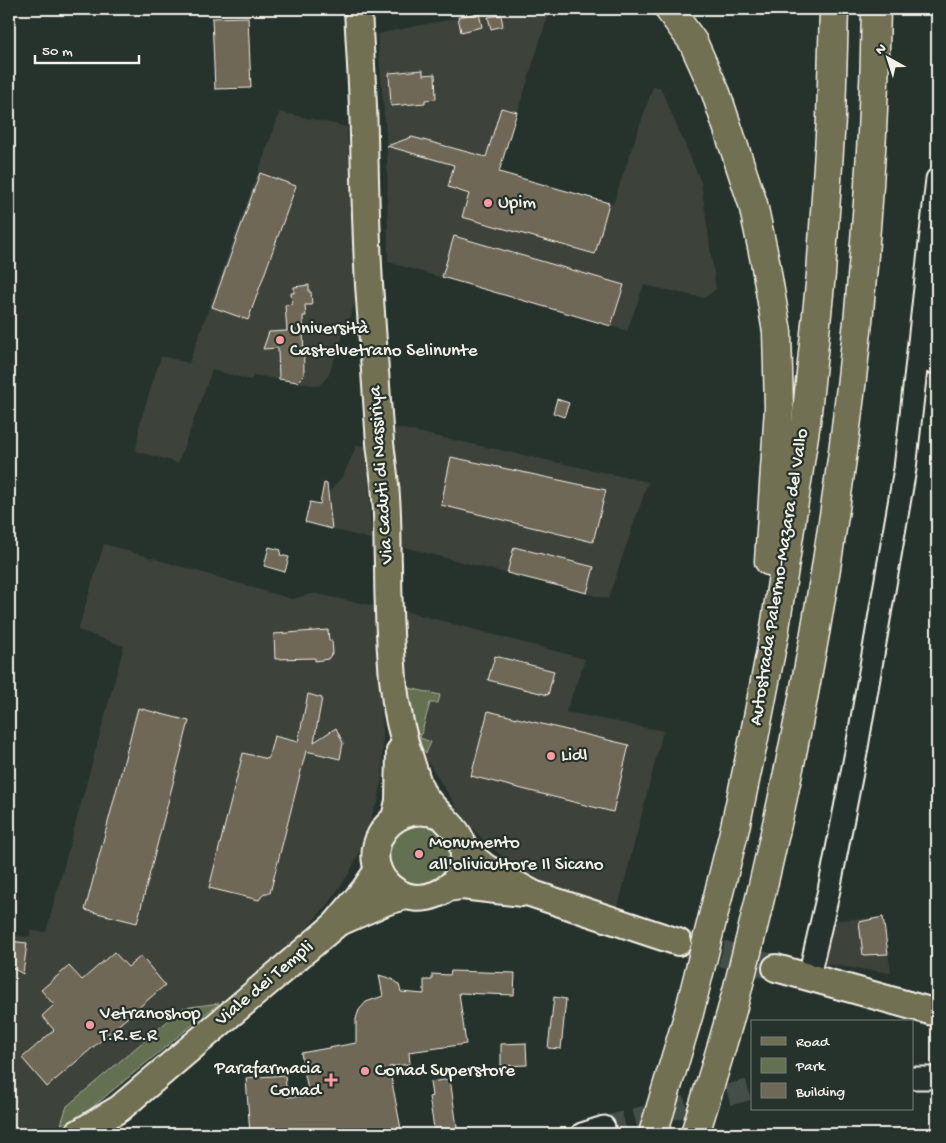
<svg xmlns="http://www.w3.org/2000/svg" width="946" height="1143" viewBox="0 0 946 1143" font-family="'Gochi Hand',sans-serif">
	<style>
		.built { fill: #3c433a }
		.green { fill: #637051; stroke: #acb09c }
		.building { fill: #6f6757; stroke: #f4f1e8 }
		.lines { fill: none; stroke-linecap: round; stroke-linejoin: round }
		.minor-tunnel { stroke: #455049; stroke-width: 21; stroke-dasharray: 21 11; stroke-linecap: butt }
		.major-tunnel { stroke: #455049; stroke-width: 26; stroke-dasharray: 26 13; stroke-linecap: butt }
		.minor-casing { stroke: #f4f1e8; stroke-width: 25 }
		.major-casing { stroke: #f4f1e8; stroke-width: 30 }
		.highway-casing { stroke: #f4f1e8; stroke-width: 31 }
		.minor { stroke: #26332d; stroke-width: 21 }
		.major { stroke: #716f52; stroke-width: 26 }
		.highway { stroke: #716f52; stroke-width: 28 }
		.poi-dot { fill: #ff9aa2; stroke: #26332d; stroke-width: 2 }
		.labels { text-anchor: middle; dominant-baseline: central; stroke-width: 4.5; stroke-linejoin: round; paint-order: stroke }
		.poi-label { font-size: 19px; fill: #f4f1e8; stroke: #26332d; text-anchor: start }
		.street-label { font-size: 19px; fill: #f4f1e8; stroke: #26332d }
	</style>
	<rect width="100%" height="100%" fill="#26332d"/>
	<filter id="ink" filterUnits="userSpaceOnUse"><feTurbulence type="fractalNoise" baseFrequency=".02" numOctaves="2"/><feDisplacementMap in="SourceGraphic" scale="10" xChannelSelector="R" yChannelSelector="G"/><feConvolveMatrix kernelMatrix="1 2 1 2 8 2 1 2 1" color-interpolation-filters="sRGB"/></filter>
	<g filter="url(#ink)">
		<g class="built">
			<path d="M503 9H550L499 171 613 204 653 87H660L701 182 716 289 704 298 644 285 627 331 388 262 387 146 377 34Z"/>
			<path d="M280 112 347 127 357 297 328 376 319 386 254 375 251 380 212 370 178 463 136 451 140 422 161 356 189 363Z"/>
			<path d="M389 426 648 482 608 599 395 545Z"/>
			<path d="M357 445 368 446 371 539 332 529 329 496 330 491 344 474Z"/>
			<path d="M104 544 292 599 310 594H316L375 606 383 728 382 777 378 803 374 808 363 843 350 872 328 904 299 937 219 1003 183 1008 67 1105 61 1124 39 1134H9V935L29 937 31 931 46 932 124 646 78 630Z"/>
			<path d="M401 610 585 659 566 712 663 731 617 911 539 883 513 865 486 843 463 817 426 759 418 740 406 694Z"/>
			<path d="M883 917 891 973 816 963 825 921Z"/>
		</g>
		<g class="green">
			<path d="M405 687 440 695 438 703H430L420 738 431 742 426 753C413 739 408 705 405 687Z"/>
			<path d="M427 822C431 825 436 827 440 830 443 832 445 836 446 840 462 867 429 895 403 882 396 879 390 868 386 862L395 830Z"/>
			<path d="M219 1003 78 1119 61 1124 67 1106 183 1008Z"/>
		</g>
		<g class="building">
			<path d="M479 13 482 27 461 32 458 17Z"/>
			<path d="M501 15 503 26 491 29 488 17Z"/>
			<path d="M248 17 251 88 215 89 212 18Z"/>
			<path d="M423 70V75L435 74 436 99 425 100V103L391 106 389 73Z"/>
			<path d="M501 108 517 112 499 172 609 203 595 254 462 217 469 194 448 187 454 165 387 146 412 137 486 157Z"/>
			<path d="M260 173 296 186 248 320 212 307Z"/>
			<path d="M454 236 624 285 611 326 442 277Z"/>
			<path d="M309 285V292H311L312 305H305L306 316H303L304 375 297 382 279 379 278 348 263 349 269 332 287 331 285 305 292 304 291 293H294V287Z"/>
			<path d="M557 399 569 403 564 417 553 413Z"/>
			<path d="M451 457 606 490 593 542 441 505Z"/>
			<path d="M324 483 327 484 332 529 305 522 310 502 320 504Z"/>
			<path d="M269 547 281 550 280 555 289 557 285 572 264 566Z"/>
			<path d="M514 547 594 567 587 593 507 573Z"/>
			<path d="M328 630 329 641H332L333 652 328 659 315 661V658L275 659 274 634Z"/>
			<path d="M495 656 554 671 548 695 488 680Z"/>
			<path d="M308 694 322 698 314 742 336 728 343 743 340 759 306 751 270 893H264L259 900 209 888 243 753 268 759 274 736 298 742Z"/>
			<path d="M138 708 189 721 137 923 85 910Z"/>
			<path d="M488 711 629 745 613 812 471 776Z"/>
			<path d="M883 917 888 954 863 955 859 922Z"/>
			<path d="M9 941 27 943 23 974 9 966Z"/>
			<path d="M114 952 128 967 141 956 165 985 47 1087 22 1058 54 1030 42 1016 54 1005 41 990 69 966 82 980Z"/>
			<path d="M451 971 515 973 514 995 459 993 466 1044 409 1052 410 1064 389 1067 402 1134H250L246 1078 285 1075 287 1097 309 1096 301 1053 356 1043V1019L359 1010 366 1002 383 996 379 975 392 979 399 985 401 992 424 994V980H432V974L450 975Z"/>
			<path d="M554 997 566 999 561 1049 548 1048Z"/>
			<path d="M526 1043 527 1065 501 1066V1044Z"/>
			<path d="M450 1079 458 1134H435L429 1097 432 1096 430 1082Z"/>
		</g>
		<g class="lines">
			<path class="minor-tunnel" d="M604 1127 752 1089"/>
			<path class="major-tunnel" d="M684 943 776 968"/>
			<defs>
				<g id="minor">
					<path d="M930 362 937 323"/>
					<path d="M809 976 829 890 857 747 905 469 937 179"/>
					<path d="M912 1078H937"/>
					<path d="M582 1134 604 1127"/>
				</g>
				<g id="major">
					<path d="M358 9C360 51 363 93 364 135 365 185 366 234 369 284 373 337 376 390 380 443 382 461 385 479 386 498 388 519 387 542 388 564 388 602 390 641 393 679 396 709 402 736 412 765 415 773 417 783 421 791 434 817 470 828 463 863 457 893 419 908 394 890 353 861 385 796 440 815"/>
					<path d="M395 818 399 801 400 751"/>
					<path d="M464 850 486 868 533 894 678 942"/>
					<path d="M447 888 462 886 522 893"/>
					<path d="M342 921 385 902 405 896"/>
					<path d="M776 968 937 1013"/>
					<path d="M77 1134 119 1109 335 925 365 889 378 870"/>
				</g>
				<g id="highway">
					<path d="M669 9 693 42 716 93 753 204 765 261 777 332 779 408 769 561"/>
					<path d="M653 1134 689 1013 734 832 754 738 774 635 806 422 821 274 831 119 834 9"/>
					<path d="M695 1134C709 1087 725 1039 737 991 820 670 871 341 876 9"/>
				</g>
			</defs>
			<use href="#minor" class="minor-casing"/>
			<use href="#major" class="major-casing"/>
			<use href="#highway" class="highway-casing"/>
			<use href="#minor" class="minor"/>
			<use href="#major" class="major"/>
			<use href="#highway" class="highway"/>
		</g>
	</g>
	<g class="poi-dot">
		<circle cx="488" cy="203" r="5"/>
		<circle cx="280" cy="340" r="5"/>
		<circle cx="551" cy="756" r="5"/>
		<circle cx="419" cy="854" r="5"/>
		<circle cx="90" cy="1025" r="5"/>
		<circle cx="365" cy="1071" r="5"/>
		<path d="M328.5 1072.5h5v5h5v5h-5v5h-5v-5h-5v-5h5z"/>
	</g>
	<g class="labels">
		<g class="poi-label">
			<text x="498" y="203">Upim</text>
			<text x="290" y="329">Università<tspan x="290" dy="22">Castelvetrano Selinunte</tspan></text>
			<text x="561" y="756">Lidl</text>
			<text x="429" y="843">Monumento<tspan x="429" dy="22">all'olivicultore Il Sicano</tspan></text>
			<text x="100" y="1014">Vetranoshop<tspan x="100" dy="22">T.R.E.R</tspan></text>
			<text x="321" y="1069" text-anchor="end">Parafarmacia<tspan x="321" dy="22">Conad</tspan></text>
			<text x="375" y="1071">Conad Superstore</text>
		</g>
		<g class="street-label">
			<text transform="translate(382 475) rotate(-94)">Via Caduti di Nassiriya</text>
			<text transform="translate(780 577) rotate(-81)">Autostrada Palermo-Mazara del Vallo</text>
			<text transform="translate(265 984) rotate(-40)">Viale dei Templi</text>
		</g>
	</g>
	<rect width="946" height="1143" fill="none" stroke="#26332d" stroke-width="30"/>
	<rect x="15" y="15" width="916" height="1113" fill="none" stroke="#f4f1e8" stroke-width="2" filter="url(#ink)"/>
	<rect x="751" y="1020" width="162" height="90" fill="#26332d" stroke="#787f78"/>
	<rect x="761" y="1037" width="25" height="8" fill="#716f52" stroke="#787f78"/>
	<text x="796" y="1046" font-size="15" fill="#f4f1e8">Road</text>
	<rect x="761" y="1058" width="25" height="15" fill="#637051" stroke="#787f78"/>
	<text x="796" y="1070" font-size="15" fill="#f4f1e8">Park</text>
	<rect x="761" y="1083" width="25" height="15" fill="#6f6757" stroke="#787f78"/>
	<text x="796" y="1096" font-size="15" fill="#f4f1e8">Building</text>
	<g transform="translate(888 58) rotate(321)" stroke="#26332d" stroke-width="4" paint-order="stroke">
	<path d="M0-4L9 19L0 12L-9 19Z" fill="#f4f1e8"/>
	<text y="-8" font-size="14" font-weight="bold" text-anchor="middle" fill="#f4f1e8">N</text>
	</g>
	<path d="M35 55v8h104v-8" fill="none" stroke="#f4f1e8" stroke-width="2.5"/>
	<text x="42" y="55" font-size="15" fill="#f4f1e8" stroke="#26332d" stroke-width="4" paint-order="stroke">50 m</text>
</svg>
